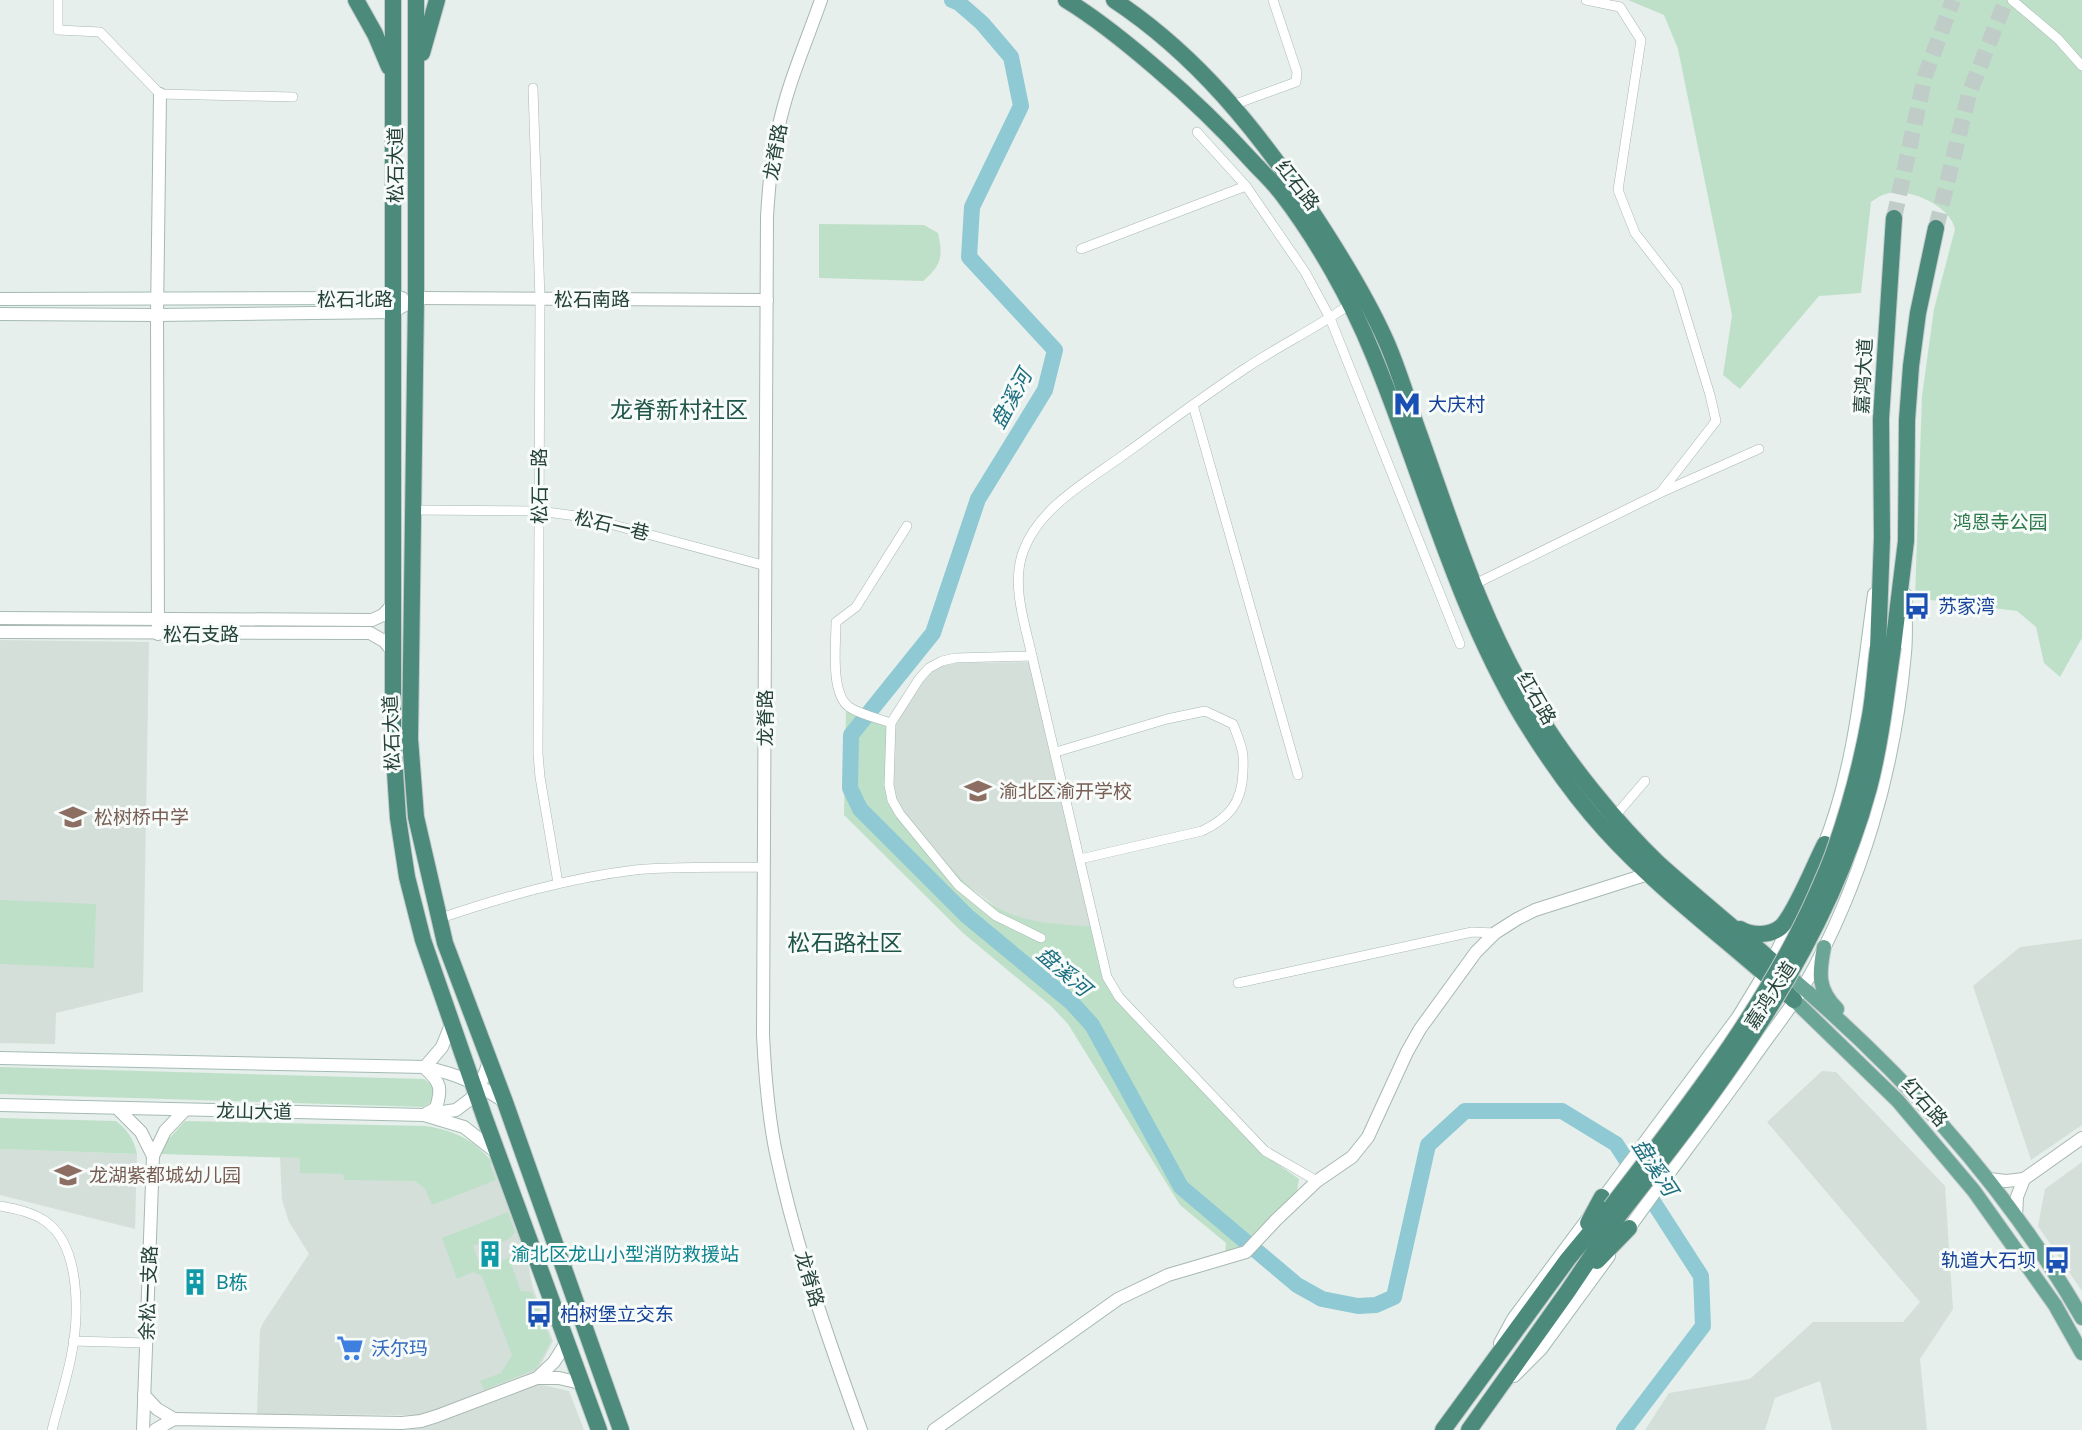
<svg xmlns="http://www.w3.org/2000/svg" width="2082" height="1430" viewBox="0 0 2082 1430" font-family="'Public Sans','Noto Sans SC',sans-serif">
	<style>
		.built { fill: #d4dfda }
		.green { fill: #bfe0c8 }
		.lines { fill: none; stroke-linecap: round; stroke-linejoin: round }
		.river { stroke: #8ec9d4; stroke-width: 16 }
		.trunk-tunnel { stroke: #bfccc8; stroke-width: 16; stroke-dasharray: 16 8; stroke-linecap: butt }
		.minor-casing { stroke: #a8b8b2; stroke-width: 10 }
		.tertiary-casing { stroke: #a8b8b2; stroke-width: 14 }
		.secondary-casing { stroke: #a4bbb3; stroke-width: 14 }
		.primary-casing { stroke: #c2cac8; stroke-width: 16 }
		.trunk-casing { stroke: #c2cac8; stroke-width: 18 }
		.minor { stroke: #fff; stroke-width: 9 }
		.tertiary { stroke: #fff; stroke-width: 12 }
		.secondary { stroke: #fff; stroke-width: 12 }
		.primary { stroke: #6aa596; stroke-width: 14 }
		.trunk { stroke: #4c8a7c; stroke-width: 16 }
		.trunk-bridge-casing { stroke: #c2cac8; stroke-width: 18; stroke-linecap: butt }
		.trunk-bridge { stroke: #4c8a7c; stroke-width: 16 }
		.labels { text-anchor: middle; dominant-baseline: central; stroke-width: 6; stroke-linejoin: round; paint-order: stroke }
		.street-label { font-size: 19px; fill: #24423a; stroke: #f7fbf9 }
		.transit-label { font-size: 19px; fill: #164399; stroke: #f7fbf9; text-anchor: start }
		.park-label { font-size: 19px; fill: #2d7a4b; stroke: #f7fbf9 }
		.education-label { font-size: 19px; fill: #785e54; stroke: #f7fbf9; text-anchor: start }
		.culture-label { font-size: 19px; fill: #0d838f; stroke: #f7fbf9; text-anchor: start }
		.shop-label { font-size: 19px; fill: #366cbe; stroke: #f7fbf9; text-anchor: start }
		.water-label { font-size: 21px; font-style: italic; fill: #1c6f80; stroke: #f7fbf9 }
		.quarter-label { font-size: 23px; fill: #1f5548; stroke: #f7fbf9 }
	</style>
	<rect width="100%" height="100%" fill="#e6efeb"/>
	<g class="built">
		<path d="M0 640 149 642 143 992 56 1013 55 1044 0 1043Z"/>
		<path d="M1030 662 1092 926 1052 925 1017 917 999 909 963 882 904 813 896 799 893 783 895 725 923 682 933 671 945 665 956 663Z"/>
		<path d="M2082 939V1125L2031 1160 1973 986 2020 947Z"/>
		<path d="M1822 1071 1836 1072 1945 1186 1953 1309 1920 1359 1927 1430H1832L1820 1381 1775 1398 1765 1430H1645L1669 1393 1750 1379 1813 1322H1903L1920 1302 1767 1122Z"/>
		<path d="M0 1149 137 1154 135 1229 0 1195Z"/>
		<path d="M280 1157 493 1163 525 1250 533 1288 553 1341 538 1370 438 1409 418 1415 257 1414 260 1330 263 1323 309 1254 289 1222 282 1200Z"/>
		<path d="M2082 1162V1291L2038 1226 2045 1189Z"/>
		<path d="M538 1384 569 1391 584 1430H404L422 1428 441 1422Z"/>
	</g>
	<g class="green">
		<path d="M1628 0H2082V638L2060 677 2044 663 2036 627 2017 611 1915 598 1922 396 1934 309 1955 229C1950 205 1908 187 1886 194 1880 195 1876 199 1871 202L1861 293 1819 296 1740 389 1723 375 1732 315 1678 49 1664 15Z"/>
		<path d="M819 224 924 225 938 233C943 256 942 265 923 281L819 278Z"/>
		<path d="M846 711 895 725C895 748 889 778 897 800 904 818 920 832 933 847 987 910 1007 924 1092 926L1104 977 1264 1155 1299 1179 1297 1191 1241 1247 1225 1254 1226 1243 1180 1205 1068 1024 1051 1006 963 933 844 815Z"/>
		<path d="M0 900 96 904 94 968 0 964Z"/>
		<path d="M0 1067 424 1079 433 1086V1101L423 1107 0 1094Z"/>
		<path d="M0 1118 116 1121C128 1130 134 1140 137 1154L0 1149Z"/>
		<path d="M185 1121 425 1126C454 1130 475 1140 493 1163L490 1164 496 1180 432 1205 425 1189 415 1181 344 1180 343 1174 300 1173V1158L160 1154 167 1141Z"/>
		<path d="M508 1212 515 1232 509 1239 499 1243 496 1237 473 1246 481 1268 509 1258 521 1291 532 1292 551 1341 536 1369 484 1390 480 1381 501 1373 512 1355 482 1276 473 1272 457 1279 442 1238Z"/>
	</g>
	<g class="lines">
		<path class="river" d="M952 0 959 3 982 23 1011 57 1021 106 972 207 969 257 1055 350 1045 390 978 499 933 633 851 735 850 788 860 809 967 916 1071 1002 1092 1025 1181 1187 1297 1285 1322 1299 1358 1306 1376 1305 1394 1297 1428 1145 1465 1111H1562L1616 1144 1701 1276 1703 1326 1624 1430"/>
		<g class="trunk-tunnel">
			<path d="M1894 218 1925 76 1953 0"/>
			<path d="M1936 228 1969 94 2006 0"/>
		</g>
		<defs>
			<g id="minor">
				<path d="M58 0V30L100 32 160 94 293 97"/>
				<path d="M1586 0 1620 7 1641 40 1618 190 1635 233 1677 287 1710 395 1716 421 1660 493"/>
				<path d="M2012 0 2058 39 2082 66"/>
				<path d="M533 88 540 299 538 754 540 777 558 883"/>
				<path d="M1233 105 1296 82 1297 72 1273 0"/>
				<path d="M1197 132 1246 186 1305 272 1330 318 1460 644"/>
				<path d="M1081 249 1246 186"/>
				<path d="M1193 405 1298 775"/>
				<path d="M412 510 539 511 584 517 766 566"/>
				<path d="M1473 585 1660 493 1759 449"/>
				<path d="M1032 656 955 658 942 661 929 668 919 679 891 723 889 785 892 800 900 814 958 885 996 916 1041 938"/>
				<path d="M891 723C878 718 861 715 849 707 830 693 836 644 836 622L856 607 907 526"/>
				<path d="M1056 752 1167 719 1205 711 1233 724C1236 732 1240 741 1242 750 1244 757 1243 765 1243 772 1242 803 1229 818 1202 831L1080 859"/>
				<path d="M1615 816 1645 781"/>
				<path d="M438 919C503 897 568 878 635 870 676 866 723 868 764 867"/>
				<path d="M1238 983 1472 932 1495 933"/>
				<path d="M1317 1181 1265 1151 1119 997 1107 977 1032 656C1025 624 1011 585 1023 552 1039 507 1088 481 1125 454 1165 425 1205 395 1246 368 1280 345 1317 328 1350 304"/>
				<path d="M0 1206C16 1209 32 1212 45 1221 82 1246 79 1319 71 1357 66 1382 58 1406 52 1430"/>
				<path d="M73 1341 146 1343"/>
			</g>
			<g id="tertiary">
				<path d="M821 0C806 43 787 85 778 130 771 158 769 187 767 216L763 1035C765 1076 768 1117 777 1158 797 1251 829 1341 861 1430"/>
				<path d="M416 298 767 300"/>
				<path d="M0 618 372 620 383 615 394 603"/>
				<path d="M0 632 370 633 384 641 394 653"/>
				<path d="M158 634 157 315 160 94"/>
				<path d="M117 1108 141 1132 153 1156"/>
				<path d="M1989 1179 2006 1181 2024 1179 2017 1197 2016 1217"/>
				<path d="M2024 1179 2082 1138"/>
				<path d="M537 1378 554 1362 566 1343"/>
				<path d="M144 1395 157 1409 174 1419"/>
				<path d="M143 1430 153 1156 165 1131 185 1110"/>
				<path d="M155 1430 174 1419 402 1423 421 1421 437 1416 537 1378H559L580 1383"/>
				<path d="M934 1430 1118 1299 1168 1275 1246 1252 1276 1220 1317 1181 1352 1157 1368 1137 1407 1052 1420 1029 1476 952 1495 933 1517 919 1535 910 1648 874"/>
			</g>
			<g id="secondary">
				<path d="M0 299 402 298"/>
				<path d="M0 314 157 315 393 312 416 298"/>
				<path d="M1822 850C1855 770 1862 680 1874 594"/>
				<path d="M0 1058 425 1067 442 1047 452 1022"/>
				<path d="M425 1067C459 1075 475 1082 505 1102"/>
				<path d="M426 1069C441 1083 442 1089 436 1108L427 1113"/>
				<path d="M0 1105 424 1115 464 1127 497 1153"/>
				<path d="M428 1114 456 1110 477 1094 489 1062"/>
				<path d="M1624 1235C1666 1176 1710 1119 1752 1060 1769 1035 1789 1011 1804 986 1862 884 1895 769 1905 653 1907 634 1905 614 1906 595"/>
				<path d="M1500 1343 1513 1319 1738 1017 1772 961 1793 919"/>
				<path d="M1514 1376 1541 1349 1609 1256"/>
			</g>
			<g id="primary">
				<path d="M1824 947C1819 973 1817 989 1837 1009"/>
				<path d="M1781 969C1899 1068 2005 1184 2082 1318"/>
				<path d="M1794 1000 1898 1101 1974 1191 2055 1305 2082 1353"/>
			</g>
			<g id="trunk">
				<path d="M356 0 375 34 389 67"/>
				<path d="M393 0V741L398 818 407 877 423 940 484 1116 599 1430"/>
				<path d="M416 0V298L410 739 416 817 445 943 505 1102 621 1430"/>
				<path d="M1066 0C1099 20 1128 44 1157 69 1191 98 1222 128 1252 161 1262 172 1274 183 1282 194 1318 241 1351 300 1373 354 1423 475 1455 604 1523 718 1547 757 1574 796 1605 830 1662 893 1732 943 1794 1000"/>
				<path d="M1114 0C1197 55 1257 130 1312 212 1339 253 1366 296 1386 341 1398 368 1407 398 1416 425 1451 522 1481 623 1536 711 1567 762 1616 823 1659 864 1696 897 1735 929 1772 961"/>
				<path d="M422 53 437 0"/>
				<path d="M1893 647 1906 541 1907 420 1911 366 1918 313 1936 228"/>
				<path d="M1878 648 1882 538 1881 419 1894 218"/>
				<path d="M1740 929C1752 936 1770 936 1781 927 1795 914 1815 863 1825 844"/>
				<path d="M1588 1223 1602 1197"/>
				<path d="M1597 1261 1629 1228"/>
				<path d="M1443 1430 1568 1259 1611 1207"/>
				<path d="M1469 1430 1568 1291 1619 1215"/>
			</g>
		</defs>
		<use href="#minor" class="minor-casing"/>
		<use href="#tertiary" class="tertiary-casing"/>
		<use href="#secondary" class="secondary-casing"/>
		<use href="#primary" class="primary-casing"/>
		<use href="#trunk" class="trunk-casing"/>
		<use href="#minor" class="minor"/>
		<use href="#tertiary" class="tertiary"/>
		<use href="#secondary" class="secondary"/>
		<use href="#primary" class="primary"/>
		<use href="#trunk" class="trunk"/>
		<defs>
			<g id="trunk-bridge">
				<path d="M1611 1207C1686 1109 1767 1007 1817 893 1823 879 1830 864 1835 849 1850 806 1862 761 1870 716 1874 694 1875 670 1878 648"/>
				<path d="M1619 1215C1721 1085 1825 951 1869 788 1881 742 1886 694 1893 647"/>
			</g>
		</defs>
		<use href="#trunk-bridge" class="trunk-bridge-casing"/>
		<use href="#trunk-bridge" class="trunk-bridge"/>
	</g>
	<defs>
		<symbol id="metro-bare" viewBox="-9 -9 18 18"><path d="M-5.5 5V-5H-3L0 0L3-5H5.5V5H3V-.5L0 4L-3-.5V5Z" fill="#1a4fb4" stroke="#f7fbf9" stroke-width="2.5" paint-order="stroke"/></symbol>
		<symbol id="bus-bare" viewBox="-9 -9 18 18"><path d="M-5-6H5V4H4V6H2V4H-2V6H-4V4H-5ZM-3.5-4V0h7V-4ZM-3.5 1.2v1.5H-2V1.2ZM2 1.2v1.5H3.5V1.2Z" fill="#1a4fb4" stroke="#f7fbf9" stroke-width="2.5" paint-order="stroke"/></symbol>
		<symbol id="school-bare" viewBox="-9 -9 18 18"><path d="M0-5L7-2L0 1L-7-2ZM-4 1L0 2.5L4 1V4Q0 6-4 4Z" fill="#8d6e63" stroke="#f7fbf9" stroke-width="2.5" paint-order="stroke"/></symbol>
		<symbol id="building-bare" viewBox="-9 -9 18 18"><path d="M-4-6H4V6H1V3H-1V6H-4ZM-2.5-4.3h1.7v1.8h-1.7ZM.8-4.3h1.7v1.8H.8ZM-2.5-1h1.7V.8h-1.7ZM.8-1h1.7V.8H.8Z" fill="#0f9aa8" stroke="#f7fbf9" stroke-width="2.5" paint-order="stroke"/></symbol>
		<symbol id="supermarket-bare" viewBox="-9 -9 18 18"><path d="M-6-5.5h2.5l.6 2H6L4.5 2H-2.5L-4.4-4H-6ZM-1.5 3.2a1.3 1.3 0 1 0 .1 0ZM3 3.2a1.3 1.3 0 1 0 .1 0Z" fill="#3f7fe0" stroke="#f7fbf9" stroke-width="2.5" paint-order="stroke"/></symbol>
	</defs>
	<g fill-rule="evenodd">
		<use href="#metro-bare" x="1388" y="385" width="38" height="38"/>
		<use href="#bus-bare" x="1898" y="587" width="38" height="38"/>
		<use href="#school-bare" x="959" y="772" width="38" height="38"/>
		<use href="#school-bare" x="54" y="798" width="38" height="38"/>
		<use href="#school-bare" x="49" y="1156" width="38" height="38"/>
		<use href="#building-bare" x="471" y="1235" width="38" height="38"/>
		<use href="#bus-bare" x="2038" y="1241" width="38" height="38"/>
		<use href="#building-bare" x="176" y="1263" width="38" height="38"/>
		<use href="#bus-bare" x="520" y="1295" width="38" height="38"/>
		<use href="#supermarket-bare" x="331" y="1329" width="38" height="38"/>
	</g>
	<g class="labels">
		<g class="street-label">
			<text transform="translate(775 152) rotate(-80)">龙脊路</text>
			<text transform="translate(395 165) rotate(-90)">松石大道</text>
			<text transform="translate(1298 185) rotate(52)">红石路</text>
			<text x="355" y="299">松石北路</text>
			<text x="592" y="299">松石南路</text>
			<text transform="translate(1863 376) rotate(-87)">嘉鸿大道</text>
			<text transform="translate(539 486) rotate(-90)">松石一路</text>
			<text transform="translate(612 525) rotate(13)">松石一巷</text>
			<text x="201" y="634">松石支路</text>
			<text transform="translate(1537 698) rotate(60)">红石路</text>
			<text transform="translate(765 718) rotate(-90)">龙脊路</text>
			<text transform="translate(391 733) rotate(-92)">松石大道</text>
			<text transform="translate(1770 995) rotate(-57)">嘉鸿大道</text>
			<text transform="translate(1925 1102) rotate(48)">红石路</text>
			<text transform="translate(254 1111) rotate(1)">龙山大道</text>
			<text transform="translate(810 1279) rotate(73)">龙脊路</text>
			<text transform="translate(148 1293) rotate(-88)">余松一支路</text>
		</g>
		<g class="transit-label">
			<text x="1428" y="404">大庆村</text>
			<text x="1938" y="606">苏家湾</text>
			<text x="2036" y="1260" text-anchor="end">轨道大石坝</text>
			<text x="560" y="1314">柏树堡立交东</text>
		</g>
		<g class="park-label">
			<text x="2000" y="522">鸿恩寺公园</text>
		</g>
		<g class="education-label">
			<text x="999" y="791">渝北区渝开学校</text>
			<text x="94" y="817">松树桥中学</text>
			<text x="89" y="1175">龙湖紫都城幼儿园</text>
		</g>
		<g class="culture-label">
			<text x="511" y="1254">渝北区龙山小型消防救援站</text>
			<text x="216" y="1282">B栋</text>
		</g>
		<g class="shop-label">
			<text x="371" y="1348">沃尔玛</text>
		</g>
		<g class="water-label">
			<text transform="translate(1011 399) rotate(-62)">盘溪河</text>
			<text transform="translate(1064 971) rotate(41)">盘溪河</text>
			<text transform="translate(1655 1167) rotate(57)">盘溪河</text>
		</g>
		<g class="quarter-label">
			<text x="679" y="409">龙脊新村社区</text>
			<text x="845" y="942">松石路社区</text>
		</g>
	</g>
</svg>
